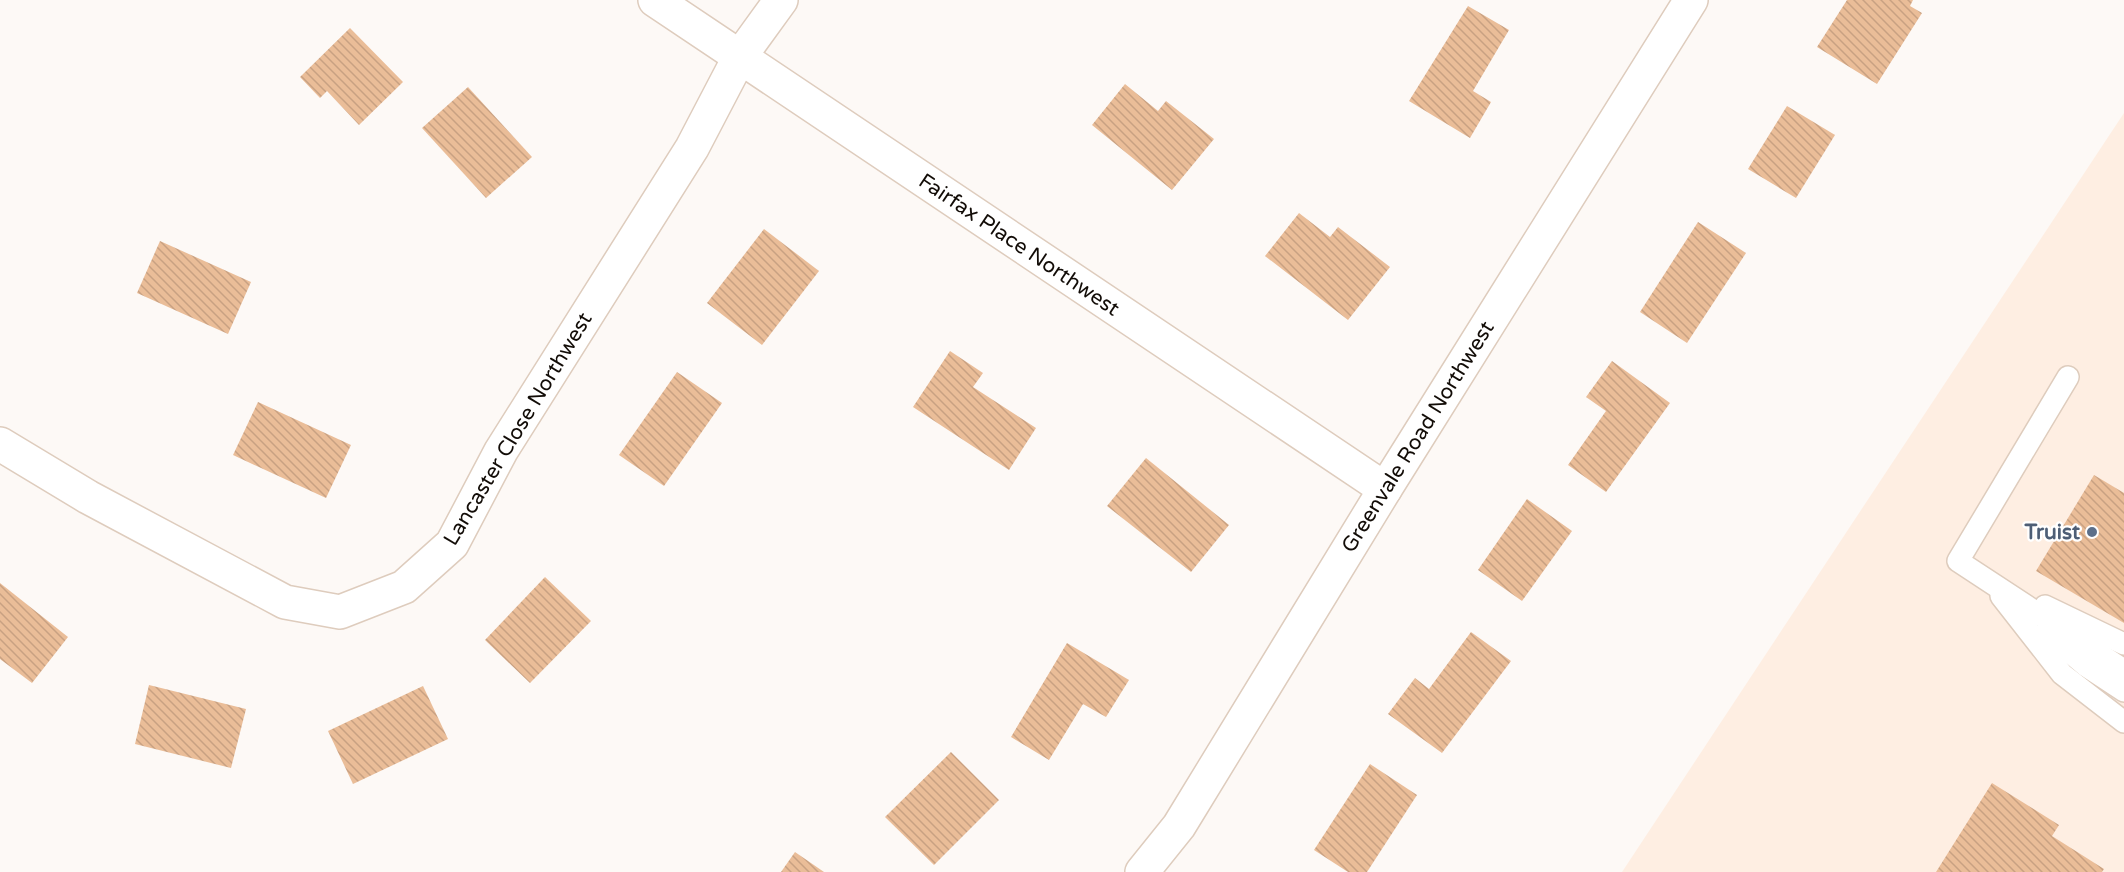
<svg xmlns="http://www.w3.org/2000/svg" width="2124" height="872" viewBox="0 0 2124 872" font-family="'Varela Round',sans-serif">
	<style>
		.built { fill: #feeee2 }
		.building { fill: url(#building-back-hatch) }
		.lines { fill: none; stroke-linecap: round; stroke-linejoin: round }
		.service-casing { stroke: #deccbd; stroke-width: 24 }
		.minor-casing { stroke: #deccbd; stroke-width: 36 }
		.service { stroke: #fff; stroke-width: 21 }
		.minor { stroke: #fff; stroke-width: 33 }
		.service-dot { fill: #5c6f8a; stroke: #fff; stroke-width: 2 }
		.labels { text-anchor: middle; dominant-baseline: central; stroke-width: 4.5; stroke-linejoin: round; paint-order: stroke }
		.street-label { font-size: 21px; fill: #120c07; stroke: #fff }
		.service-label { font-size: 21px; font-weight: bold; fill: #4e5e75; stroke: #fff; text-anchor: end }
	</style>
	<defs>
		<pattern id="building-back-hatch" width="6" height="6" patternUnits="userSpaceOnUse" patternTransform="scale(1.5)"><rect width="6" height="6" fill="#eabd98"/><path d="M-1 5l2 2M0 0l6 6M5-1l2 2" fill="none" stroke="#c8a182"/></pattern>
	</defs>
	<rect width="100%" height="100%" fill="#fdf9f6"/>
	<path class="built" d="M2124 113V872H1622L1867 501Z"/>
	<g class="building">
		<path d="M1847 0H1913L1910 6 1922 13 1877 84 1817 47Z"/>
		<path d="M1468 6 1509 30 1473 91 1491 102 1470 138 1409 101Z"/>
		<path d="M350 28 403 82 359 125 327 91 320 98 300 77Z"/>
		<path d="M1125 84 1158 111 1166 101 1214 139 1172 190 1092 125Z"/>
		<path d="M468 87 532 157 486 198 422 128Z"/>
		<path d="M1787 106 1835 135 1796 198 1748 169Z"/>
		<path d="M1299 213 1330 237 1338 227 1390 267 1348 320 1265 256Z"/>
		<path d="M1698 222 1746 253 1687 343 1640 312Z"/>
		<path d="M764 229 819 271 762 345 707 303Z"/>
		<path d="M160 241 251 282 228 334 137 293Z"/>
		<path d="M950 351 983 373 973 387 1036 428 1009 470 913 407Z"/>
		<path d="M1612 361 1670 403 1606 492 1568 465 1606 411 1586 397Z"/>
		<path d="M677 372 722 403 664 486 619 455Z"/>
		<path d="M258 402 351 445 326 498 233 455Z"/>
		<path d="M1146 458 1229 525 1191 572 1107 506Z"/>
		<path d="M2094 475 2124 493V623L2036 571Z"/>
		<path d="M1527 499 1572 531 1522 601 1478 570Z"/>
		<path d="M545 577 591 621 530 683 485 640Z"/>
		<path d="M0 583 68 637 32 683 0 659Z"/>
		<path d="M1471 632 1511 661 1442 753 1388 714 1415 678 1429 689Z"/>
		<path d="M1067 643 1129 680 1106 717 1083 704 1049 760 1011 737Z"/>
		<path d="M149 685 246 709 231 768 135 744Z"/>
		<path d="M423 686 448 739 353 784 328 731Z"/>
		<path d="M951 752 999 800 934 865 885 817Z"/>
		<path d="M1370 764 1417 795 1367 872H1348L1314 850Z"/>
		<path d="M1992 783 2059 825 2052 836 2104 869 2102 872H1936Z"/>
		<path d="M795 852 824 872H781Z"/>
	</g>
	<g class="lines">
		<defs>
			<g id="service">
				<path d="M2068 377 1958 561 2124 670"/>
				<path d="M2001 596 2062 674 2124 722"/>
				<path d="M2045 606 2124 644"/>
				<path d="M2046 632 2086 666 2124 691"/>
			</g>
			<g id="minor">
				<path d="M655 0 1385 489"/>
				<path d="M0 444 88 497 285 602 340 612 404 587 452 544 501 451 692 148 739 58 781 0"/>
				<path d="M1142 872 1179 826 1385 489 1691 0"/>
			</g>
		</defs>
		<use href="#service" class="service-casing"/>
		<use href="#minor" class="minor-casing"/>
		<use href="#service" class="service"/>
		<use href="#minor" class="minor"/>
	</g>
	<circle class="service-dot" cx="2092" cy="532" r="6"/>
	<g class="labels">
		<g class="street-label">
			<text transform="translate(1019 245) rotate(34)">Fairfax Place Northwest</text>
			<text transform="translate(518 429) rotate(-59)">Lancaster Close Northwest</text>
			<text transform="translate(1418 437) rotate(-58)">Greenvale Road Northwest</text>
		</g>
		<g class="service-label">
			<text x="2080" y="532">Truist</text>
		</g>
	</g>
</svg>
